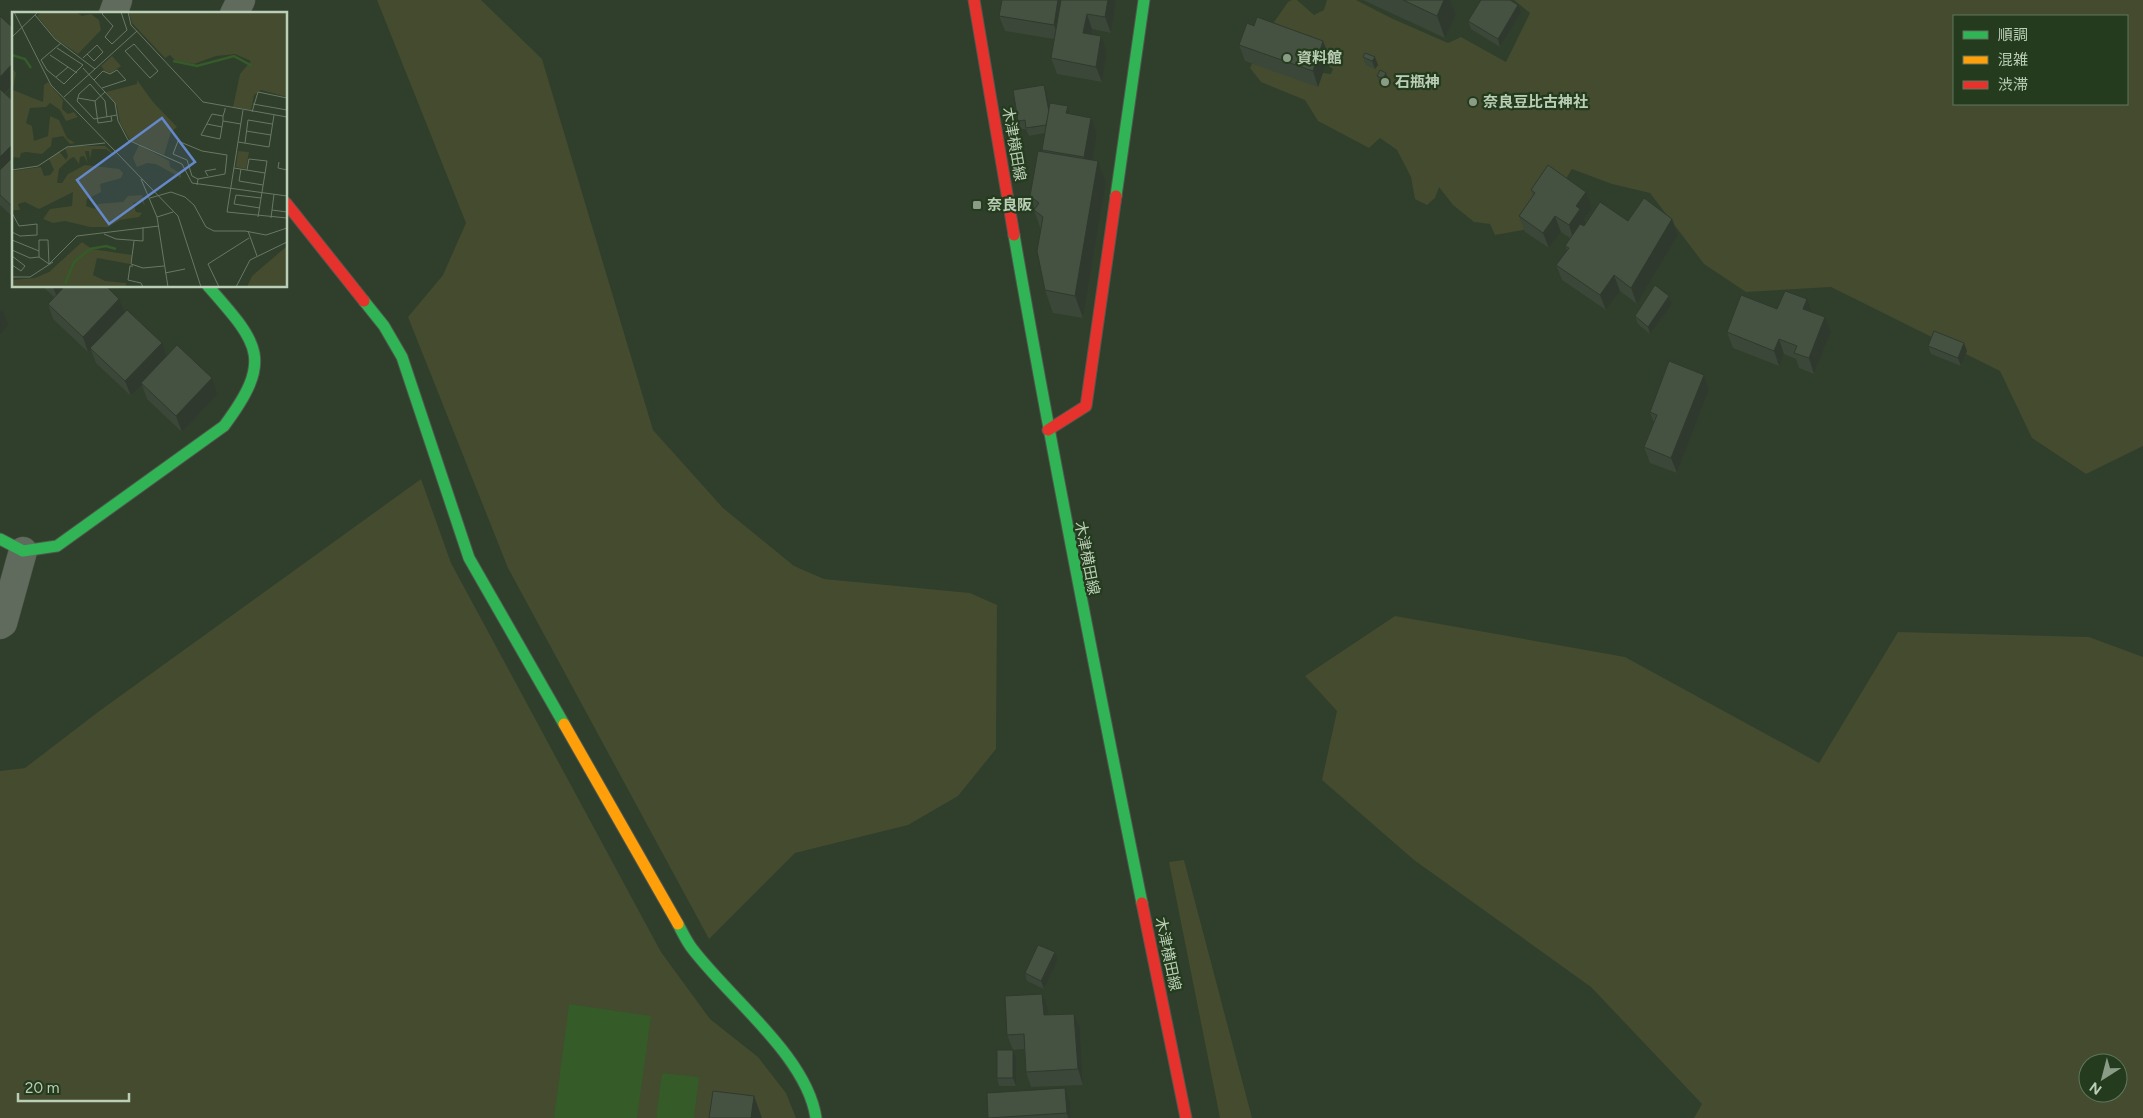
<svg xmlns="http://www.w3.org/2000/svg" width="2143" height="1118" viewBox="0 0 2143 1118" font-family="Figtree,'Noto Sans JP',sans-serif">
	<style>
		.green { fill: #444b2e; fill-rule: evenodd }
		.water { fill: #345b28 }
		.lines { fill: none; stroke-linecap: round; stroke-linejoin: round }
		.street-casing { stroke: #4e584b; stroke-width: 29 }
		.fast-casing { stroke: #4e584b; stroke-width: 13 }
		.slow-casing { stroke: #4e584b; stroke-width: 13 }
		.jam-casing { stroke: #4e584b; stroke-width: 13 }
		.street { stroke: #606b5d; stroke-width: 28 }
		.fast { stroke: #30b455; stroke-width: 11 }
		.slow { stroke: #ff9f0a; stroke-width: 11 }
		.jam { stroke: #e5322d; stroke-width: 11 }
		.wall { fill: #3b4738 }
		.shaded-wall { fill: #30392e }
		.building { fill: #455241; stroke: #30392e }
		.poi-dot { fill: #8a9c86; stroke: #243b1e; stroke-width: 2 }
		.labels { text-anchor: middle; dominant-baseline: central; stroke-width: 4.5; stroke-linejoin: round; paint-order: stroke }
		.poi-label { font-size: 15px; font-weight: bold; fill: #bbcfb7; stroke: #243b1e; text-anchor: start }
		.street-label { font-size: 15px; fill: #bbcfb7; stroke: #243b1e }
		.inset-river { fill: none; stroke: #345b28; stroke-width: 2.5 }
		.inset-road { fill: none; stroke: #687864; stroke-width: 1 }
		.view { fill: #6488c9; fill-opacity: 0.15; stroke: #6488c9; stroke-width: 2.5 }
		.inset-edge { fill: none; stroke: #bbcfb7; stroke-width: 2.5 }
	</style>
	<rect width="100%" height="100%" fill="#303e2c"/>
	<g class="green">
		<path d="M377 0H481L542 59 653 430 723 508 794 566 824 579 970 593 997 605 996 749 958 796 908 825 795 853 709 939 508 568 408 317 443 275 466 223Z"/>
		<path d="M1292 0H1297L1314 15 1324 10 1327 0H1356L1391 18 1448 43 1461 37 1506 62 1530 13 1514 0H2143V446L2086 474 2032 438 2000 371 1831 287 1746 292 1704 264 1650 193 1612 184 1572 169 1535 228 1495 235 1490 224 1474 222 1453 205 1439 187 1435 198 1427 205 1415 199 1411 177 1397 150 1380 138 1369 148 1318 121 1305 100 1261 82 1250 68 1257 52 1315 72 1331 74 1333 69 1282 34 1274 22 1288 2ZM1954 16H2127V104H1954Z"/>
		<path d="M421 479 451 563 661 952 710 1019 758 1057 786 1093 796 1118H0V771L25 768 98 712Z"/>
		<path d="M1395 616 1625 657 1819 763 1898 632 2089 637 2143 657V1118H1694L1702 1104 1591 987 1414 860 1322 780 1337 711 1305 676ZM2088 1063H2118V1093H2088Z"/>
		<path d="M1184 860 1252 1118H1220L1169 862Z"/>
	</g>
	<g class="water">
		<path d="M569 1004 651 1016 637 1118H554Z"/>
		<path d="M662 1073 699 1077 694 1118H656Z"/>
	</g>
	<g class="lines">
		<defs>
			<g id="street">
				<path d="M113 14 118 0"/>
				<path d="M234 14 241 0"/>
				<path d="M0 625 3 623 23 551"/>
			</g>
			<g id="fast">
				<path d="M1116 196 1144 0"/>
				<path d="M1014 235C1053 459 1097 681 1142 903"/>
				<path d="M364 301 384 326 402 357 469 558 564 724"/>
				<path d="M0 539 23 551 57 546 224 426C274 359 259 344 208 286"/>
				<path d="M678 924C682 932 686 940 691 947 728 997 807 1056 816 1118"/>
			</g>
			<path id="slow" d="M564 724 678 924"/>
			<g id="jam">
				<path d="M974 0 1014 235"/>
				<path d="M286 203 364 301"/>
				<path d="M1048 430 1086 406 1116 196"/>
				<path d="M1142 903 1186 1118"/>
			</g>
		</defs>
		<use href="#street" class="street-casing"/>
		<use href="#fast" class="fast-casing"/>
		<use href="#slow" class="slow-casing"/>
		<use href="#jam" class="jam-casing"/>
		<use href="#street" class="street"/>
		<use href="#fast" class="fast"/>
		<use href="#slow" class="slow"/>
		<use href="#jam" class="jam"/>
	</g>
	<g class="wall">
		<path d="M1116 0 1111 33 1092 29 1091 34 1107 52 1102 82 1057 74 1051 58 1054 39 1005 31 999 16Z"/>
		<path d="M1363 0H1450L1456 15 1445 38Z"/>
		<path d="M1521 13 1500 47 1471 29 1468 21Z"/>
		<path d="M0 16 14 84 5 94 14 102V218L0 205Z"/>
		<path d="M1254 26 1323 41 1329 56 1318 87 1245 61 1239 45Z"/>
		<path d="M1365 53 1378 65 1375 69 1366 65 1363 57Z"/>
		<path d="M1377 76 1389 81 1386 87 1380 84Z"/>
		<path d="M1044 85 1047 93 1049 107 1068 106 1071 114 1091 118 1097 133 1092 160 1106 183 1083 318 1053 313 1045 290 1041 230 1034 210 1035 209 1030 196 1042 151 1045 133 1029 136 1026 129H1021L1018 121Z"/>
		<path d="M1531 190 1586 192 1592 208 1584 219 1585 224 1672 219 1678 235 1637 304 1620 291 1606 310 1562 280 1556 265 1567 250 1565 246 1570 238 1561 232 1549 248 1525 232 1519 216 1533 196Z"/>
		<path d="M42 286H106L124 313 167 357 212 378 218 394 182 432 147 399 142 385 131 396 96 363 91 350 88 352 53 319 48 304 54 297Z"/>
		<path d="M1669 296 1672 304 1650 334 1638 324 1635 316Z"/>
		<path d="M1777 309 1812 312 1825 317 1831 332 1814 374 1799 368 1796 359 1784 354 1779 366 1733 348 1727 332Z"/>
		<path d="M1928 346 1967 351 1961 366 1931 354Z"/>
		<path d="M1709 390 1677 473 1650 463 1644 447 1654 423 1650 412Z"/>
		<path d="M1055 952 1058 960 1044 989 1027 981 1025 973Z"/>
		<path d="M1048 1010V1015L1080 1029 1083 1085 1031 1087 1026 1072 1024 1049 1013 1050 1016 1058V1086H999L997 1078 1013 1050 1007 1035Z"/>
		<path d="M1070 1103 1071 1118H988Z"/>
	</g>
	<g class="shaded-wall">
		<path d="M1058 0H1067L1060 40 1054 25Z"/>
		<path d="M1108 0H1116L1111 33 1105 17Z"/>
		<path d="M1444 0H1450L1456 15 1445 38 1437 16Z"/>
		<path d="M1518 5 1521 13 1500 47 1498 39Z"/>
		<path d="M1087 14 1092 29 1089 48 1083 33Z"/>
		<path d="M1101 36 1107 52 1102 82 1096 67Z"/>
		<path d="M1323 41 1329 56 1318 87 1313 71Z"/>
		<path d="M1375 57 1378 65 1375 69 1372 61Z"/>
		<path d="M14 62V84L0 98V77Z"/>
		<path d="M1386 73 1389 81 1386 87 1383 79Z"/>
		<path d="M1044 85 1047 93 1053 132 1051 124Z"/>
		<path d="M1068 106 1073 121 1066 113Z"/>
		<path d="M1091 118 1097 133 1090 173 1084 157Z"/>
		<path d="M14 143V164L3 175 0 168V157Z"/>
		<path d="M1098 161 1106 183 1083 318 1075 296Z"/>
		<path d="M1586 192 1592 208 1584 219 1586 225 1574 241 1569 225 1576 206Z"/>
		<path d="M1555 216 1561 232 1549 248 1543 233Z"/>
		<path d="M1672 219 1678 235 1637 304 1631 288Z"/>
		<path d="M1614 275 1620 291 1606 310 1600 295Z"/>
		<path d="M74 286 59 302 53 287Z"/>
		<path d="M1669 296 1672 304 1650 334 1648 327Z"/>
		<path d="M119 299 125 314 90 348 91 350 88 352 83 337Z"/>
		<path d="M1807 299 1813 315 1803 309Z"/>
		<path d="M2 310 8 325 0 334V312Z"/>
		<path d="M1825 317 1831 332 1814 374 1809 358Z"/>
		<path d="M1779 339 1784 354 1779 366 1774 351Z"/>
		<path d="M162 343 167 359 141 383 142 385 131 396 125 381Z"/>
		<path d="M1964 343 1967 351 1961 366 1958 358Z"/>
		<path d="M1704 375 1709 390 1677 473 1671 458Z"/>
		<path d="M212 378 218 394 182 432 176 416Z"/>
		<path d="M1055 952 1058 960 1044 989 1041 981Z"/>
		<path d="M1042 994 1048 1010 1049 1031 1044 1015Z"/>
		<path d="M1074 1014 1080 1029 1083 1085 1078 1069Z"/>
		<path d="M1013 1050 1016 1058V1086L1013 1078Z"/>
		<path d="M1065 1088 1070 1103 1071 1118H1068L1067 1113Z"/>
		<path d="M754 1096 762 1118H751Z"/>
	</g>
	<g class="building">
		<path d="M1002 0H1058L1054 25 999 16Z"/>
		<path d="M1061 0H1108L1105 17 1087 14 1083 33 1101 36 1096 67 1051 58Z"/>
		<path d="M1403 0H1444L1437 16Z"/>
		<path d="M1481 0H1510L1518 5 1498 39 1468 21Z"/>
		<path d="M0 16 14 29V62L0 77Z"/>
		<path d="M1257 17 1323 41 1313 71 1239 45 1247 23 1254 26Z"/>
		<path d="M1365 53 1375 57 1372 61 1363 57Z"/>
		<path d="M1380 70 1386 73 1383 79 1377 76Z"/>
		<path d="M1044 85 1049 112 1046 125 1026 128 1025 120 1018 121 1013 90Z"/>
		<path d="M0 89 14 102V143L0 157Z"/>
		<path d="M1050 103 1068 106 1066 113 1091 118 1084 157 1042 150Z"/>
		<path d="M1038 151 1098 161 1075 296 1045 290 1037 251 1043 217 1034 210 1039 203 1030 196Z"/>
		<path d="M14 156V208L0 195V170Z"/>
		<path d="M1548 165 1586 192 1576 206 1580 209 1569 225 1555 216 1543 233 1519 216 1535 193 1531 190Z"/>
		<path d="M1644 198 1672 219 1631 288 1614 275 1600 295 1556 265 1569 248 1565 246 1580 224 1584 226 1600 202 1628 221Z"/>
		<path d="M1655 285 1669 296 1648 327 1635 316Z"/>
		<path d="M65 286H106L119 299 83 337 48 304Z"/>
		<path d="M1785 291 1807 299 1803 309 1825 317 1809 358 1794 353 1797 346 1779 339 1774 351 1727 332 1741 295 1777 309Z"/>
		<path d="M127 310 162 343 125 381 90 348Z"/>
		<path d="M1934 331 1964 343 1958 358 1928 346Z"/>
		<path d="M177 345 212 378 176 416 141 383Z"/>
		<path d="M1669 361 1704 375 1671 458 1644 447 1657 415 1650 412Z"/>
		<path d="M1038 945 1055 952 1041 981 1025 973Z"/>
		<path d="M1042 994 1044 1015 1074 1014 1078 1069 1026 1072 1024 1034 1007 1035 1005 996Z"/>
		<rect x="997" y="1050" width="16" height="28"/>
		<path d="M1065 1088 1067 1113 988 1118 987 1093Z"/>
		<path d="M713 1091 754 1096 751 1118H709Z"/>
	</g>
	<g class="poi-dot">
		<circle cx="1287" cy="58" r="5"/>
		<circle cx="1385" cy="82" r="5"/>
		<circle cx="1473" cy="102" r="5"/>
		<rect x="972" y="200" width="10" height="10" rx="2.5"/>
	</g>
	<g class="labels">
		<g class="poi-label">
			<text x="1297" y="58">資料館</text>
			<text x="1395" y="82">石瓶神</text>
			<text x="1483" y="102">奈良豆比古神社</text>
			<text x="987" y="205">奈良阪</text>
		</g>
		<g class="street-label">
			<text transform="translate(1014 144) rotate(80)">木津横田線</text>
			<text transform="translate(1087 558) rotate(79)">木津横田線</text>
			<text transform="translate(1168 954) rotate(78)">木津横田線</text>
		</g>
	</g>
	<g transform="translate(12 12)">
		<rect width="275" height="275" fill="#303e2c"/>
		<path d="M29 0H64L70 4 79 2 87 8 89 18 66 42 44 27 25 4ZM117 0H275V85L249 78 242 83 239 98 221 95 228 62 239 49 223 42 204 44 182 52 164 49 158 43 153 46 120 11ZM100 44 109 54 99 61 93 59 89 54ZM0 56 4 61 1 78 31 90 32 73 36 70 51 88 50 97 56 102 62 100 66 105 54 109 48 98 38 91 34 95 18 96 14 111 20 114 22 129 36 124 38 104 47 108 55 126 63 131 58 132 51 124 40 126 39 134 30 142 14 140 9 141 8 146 0 145ZM125 68 141 90 165 115 159 120 152 143 118 128 108 111 105 94 94 80 125 72ZM127 133 157 149 158 155 169 162V166L144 152 135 151 125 155 121 146ZM64 134H93L111 150 94 137H80L78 147 77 139H73L76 152 72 144 68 145 67 152 62 145 59 146 47 157 45 171H50L56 162 73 153 107 157 111 161 109 166 88 172 89 180 75 187 74 194 83 197 86 192 111 190 116 184 130 183 133 194 129 189 121 191 124 200 130 201 127 205 108 208 96 215H78L53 209 41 211 31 207 38 197 60 194 61 180 27 197 13 190 6 192 8 198H0V159L29 155 32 164 38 163 42 158 37 147 47 139 54 148 56 144 53 136ZM226 139 237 140 234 157 224 155ZM70 230 80 237 120 243 118 252 85 246 81 263 93 269 114 271V275H0V268L23 266 37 260ZM275 234V275H235L240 264Z" fill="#444b2e"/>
		<path class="inset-river" d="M0 43 13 47 19 56M161 49 185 54 222 44 240 54M53 272 62 250 78 237 94 234 104 237"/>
		<path class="inset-road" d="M2 0 39 73 166 204 189 275M92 0 90 2 101 14 93 25 100 32 115 18 109 0M116 0 119 13 191 90 275 105M23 3 43 27 83 57M0 25 26 0M122 32 146 59 138 66 113 39ZM45 36 71 53 52 72 35 58 29 48 49 31M38 43 65 61M71 46 85 33 91 40 82 49 75 42M71 56 103 91 106 109 116 128 170 152 180 171 275 184M44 65 56 55M82 68 91 59 98 62 105 58 114 68 90 76M93 80 83 89 86 111 100 109 99 104M52 85 125 19M66 86 83 89M241 92 275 98M231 98 215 200 275 206M240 100 246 80 275 86M211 104 200 102 189 123 208 127 211 109V104L213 98V96M95 105 93 89 78 72 67 82 65 89 82 107 105 103M211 109 229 112M195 112 210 115M234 119 259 123M226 130 257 135 262 103M233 131 236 108 260 112M267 150 266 156 275 158M222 156 253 161M229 157 227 169 251 173M0 158 26 154 55 135 93 131M235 158 237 147 255 149 246 205M275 162V181M196 164 193 159 204 157M129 167 145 205 156 275M185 173 186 167 180 164 175 148 161 142 166 129 190 139 215 143 213 162 186 167M138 186 159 180 173 185 182 193 194 215 202 219H233L254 223 275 216M248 196 222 192 224 183 249 186M260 198 275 200M0 201 7 214 25 212V223L8 224 0 220M145 205 161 200M259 206 262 182M236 219 245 244M92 222 104 227 131 229V215M0 228 27 239M122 229 119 252 131 256 152 254M0 238 18 246 27 245 37 252 65 224 147 214M0 244 13 254 9 259 0 253M27 245V228H36L37 252M121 254H118L116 268 129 271 131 275M153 261 173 257M0 265H18L41 250M207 275 196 252 237 226M224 275 238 248 275 230"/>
		<path class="view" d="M150 106 183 150 97 212 65 168Z"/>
		<rect width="275" height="275" class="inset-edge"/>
	</g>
	<rect x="1953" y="15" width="175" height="90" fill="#243b1e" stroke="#60765b"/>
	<rect x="1963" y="31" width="25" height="8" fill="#30b455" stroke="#60765b"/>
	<text x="1998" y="40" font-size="15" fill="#bbcfb7">順調</text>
	<rect x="1963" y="56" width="25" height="8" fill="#ff9f0a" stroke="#60765b"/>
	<text x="1998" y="65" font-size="15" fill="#bbcfb7">混雑</text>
	<rect x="1963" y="81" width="25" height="8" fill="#e5322d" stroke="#60765b"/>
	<text x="1998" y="90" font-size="15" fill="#bbcfb7">渋滞</text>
	<g transform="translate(2103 1078) rotate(216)"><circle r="24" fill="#243b1e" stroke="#60765b"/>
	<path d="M0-4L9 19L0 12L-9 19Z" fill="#8a9c86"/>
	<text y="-8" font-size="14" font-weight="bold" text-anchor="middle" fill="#bbcfb7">N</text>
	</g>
	<path d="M18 1093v8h111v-8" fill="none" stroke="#bbcfb7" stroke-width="2.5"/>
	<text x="25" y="1093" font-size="15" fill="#bbcfb7" stroke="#243b1e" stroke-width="4" paint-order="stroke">20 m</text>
</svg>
